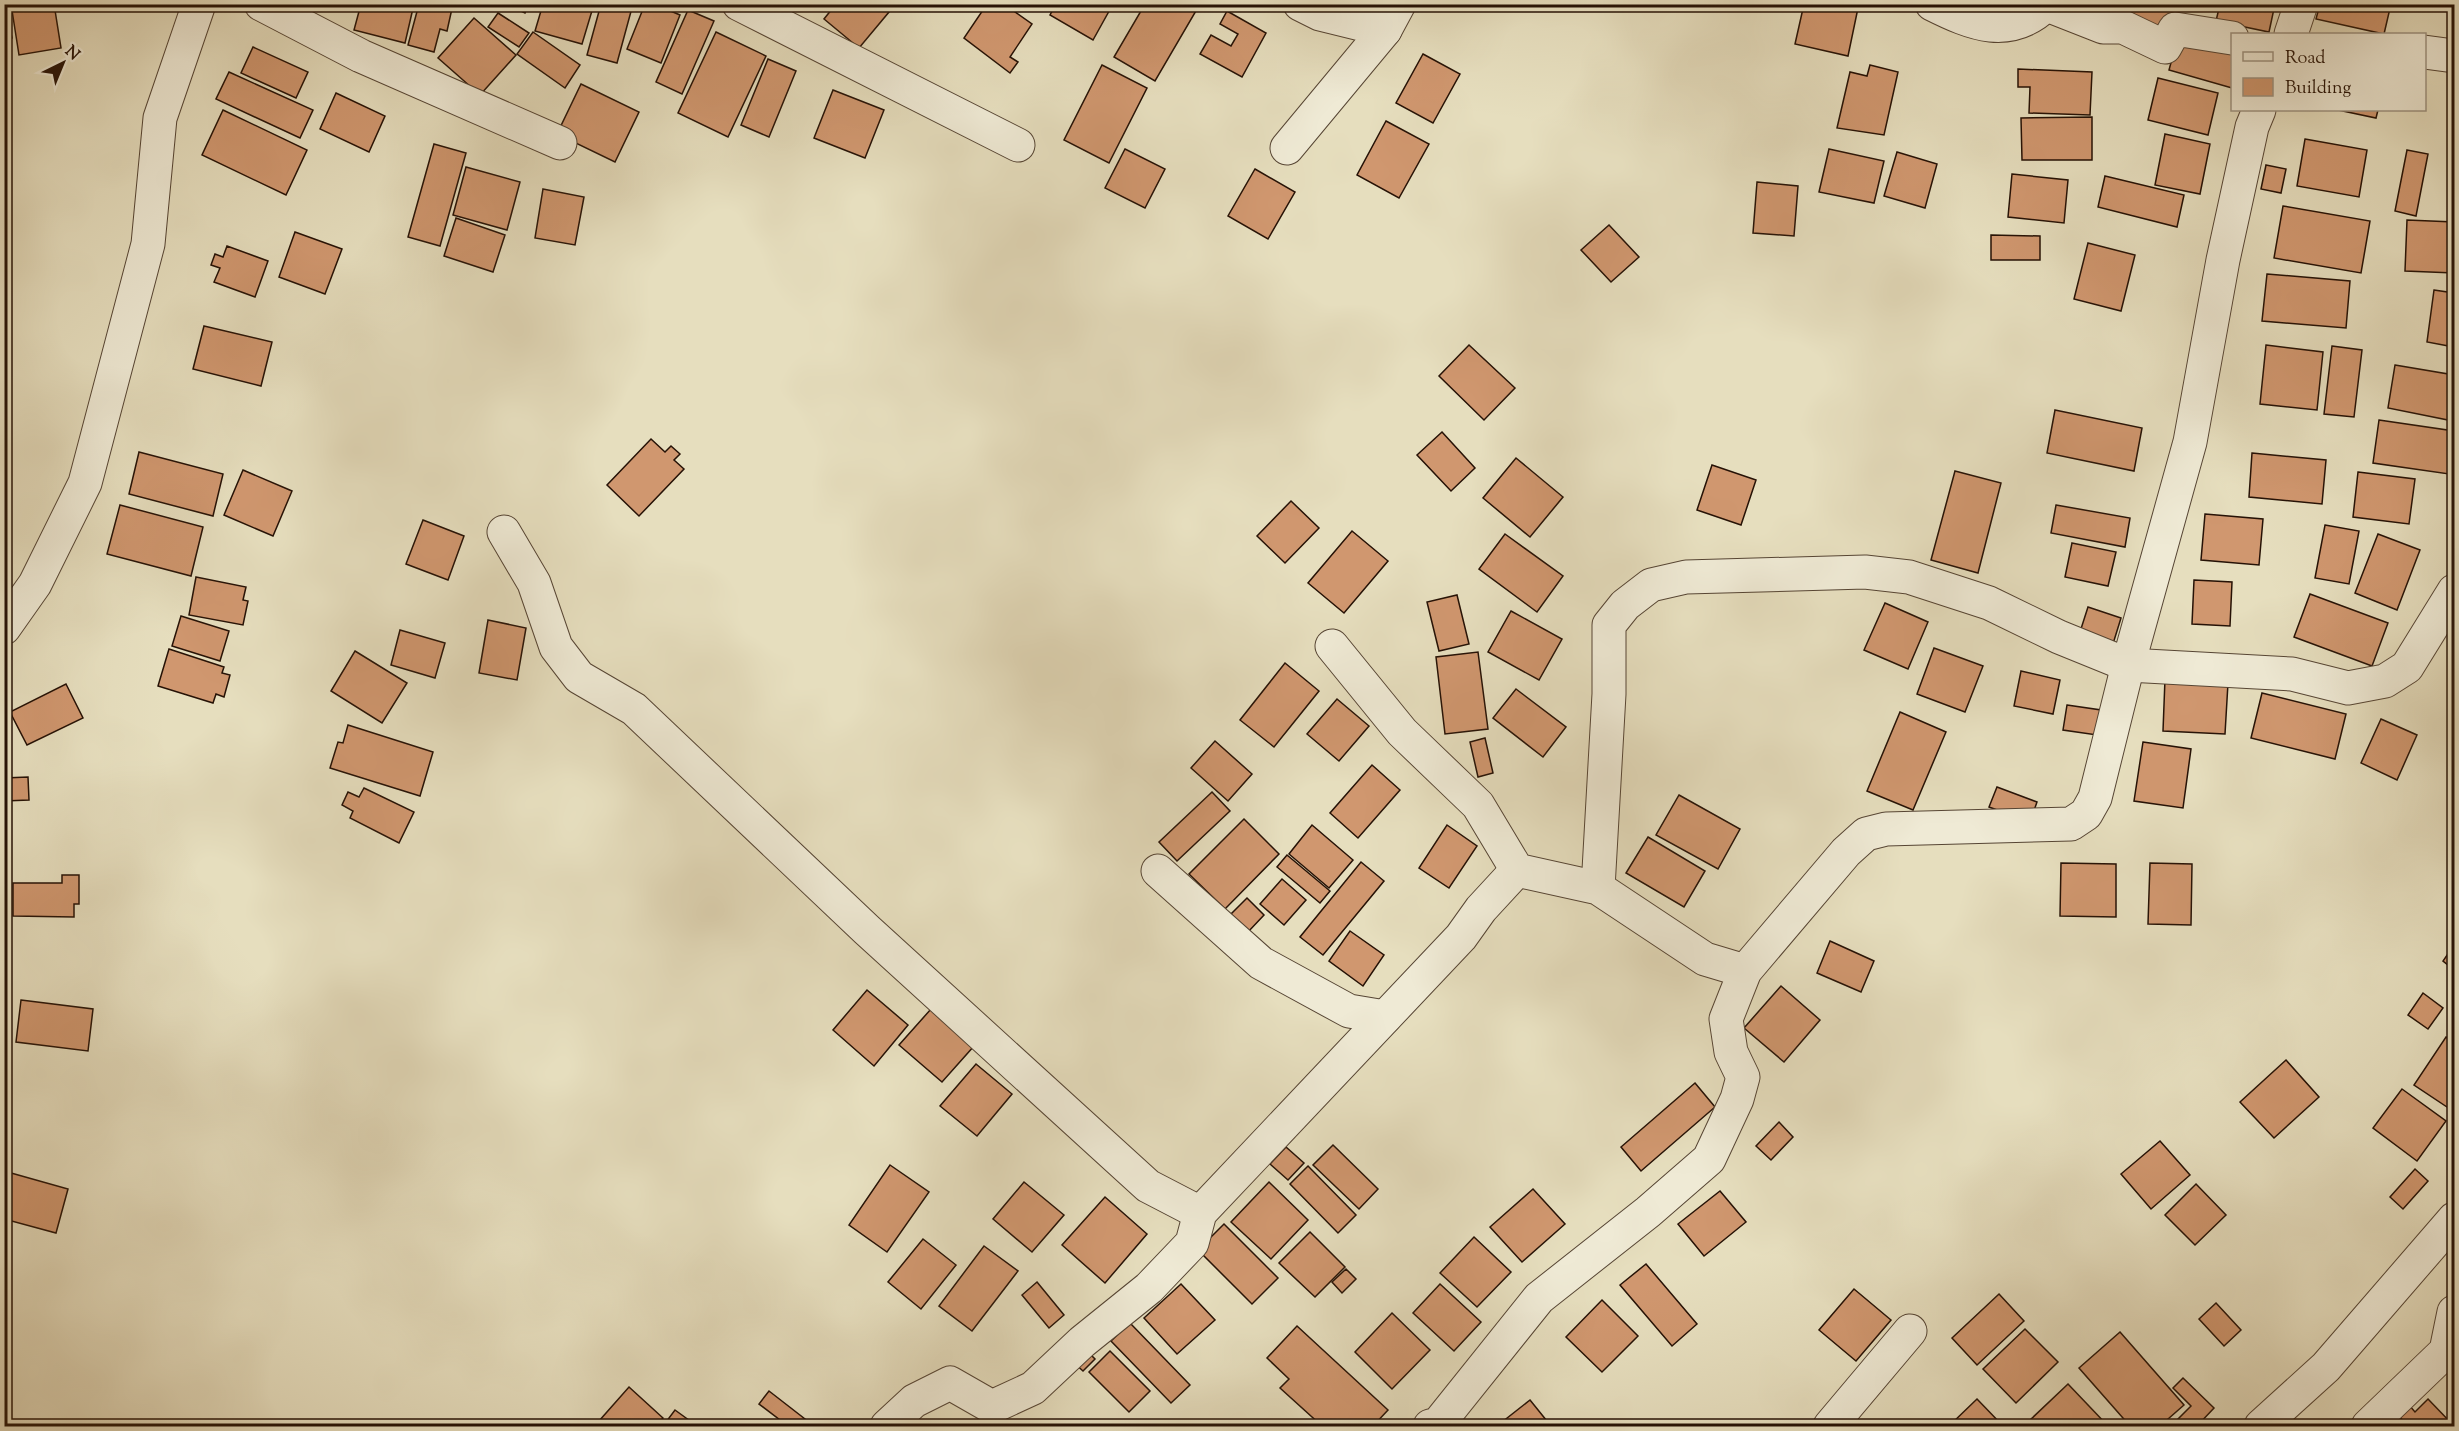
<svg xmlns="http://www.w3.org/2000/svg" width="2459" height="1431" viewBox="0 0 2459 1431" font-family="'Sorts Mill Goudy',serif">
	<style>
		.building { fill: #d0976f; stroke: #261206; stroke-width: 1.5 }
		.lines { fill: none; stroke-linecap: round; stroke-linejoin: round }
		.minor-casing { stroke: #564534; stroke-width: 35 }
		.minor { stroke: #efead5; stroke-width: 33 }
	</style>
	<rect width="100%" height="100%" fill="#e6debe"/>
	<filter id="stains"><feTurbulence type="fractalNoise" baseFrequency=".00333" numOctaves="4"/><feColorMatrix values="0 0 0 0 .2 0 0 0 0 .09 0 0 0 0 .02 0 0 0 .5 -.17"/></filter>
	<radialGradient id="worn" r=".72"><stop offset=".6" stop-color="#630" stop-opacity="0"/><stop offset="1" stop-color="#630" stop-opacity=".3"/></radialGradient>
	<g class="building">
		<path d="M4 4 12 38 4 40Z"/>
		<path d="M11 4H54L61 48 19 55Z"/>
		<path d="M361 4H414L405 43 354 30Z"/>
		<path d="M419 4H453L447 31 440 29 434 52 408 45Z"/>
		<path d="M506 4H529L525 13Z"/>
		<path d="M543 4H594L582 44 535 31Z"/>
		<path d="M601 4H633L617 63 587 55Z"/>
		<path d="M645 4H654L680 15 661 63 627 49Z"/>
		<path d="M812 4H824L820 10Z"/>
		<path d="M836 4H879L889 12 859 48 824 19Z"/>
		<path d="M987 4H1004L1032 24 1010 57 1018 62 1010 73 964 38Z"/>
		<path d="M1056 4H1113L1093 40 1050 15Z"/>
		<path d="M1145 4H1200L1155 81 1114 57Z"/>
		<path d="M1804 4H1842L1858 8 1848 56 1795 44Z"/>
		<path d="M2094 4H2123L2119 15Z"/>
		<path d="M2129 4 2176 7 2167 37 2123 23Z"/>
		<path d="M2220 4H2275L2269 32 2216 21Z"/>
		<path d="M2320 4H2391L2384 34 2316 19Z"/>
		<path d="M688 10 714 21 682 94 656 82Z"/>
		<path d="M1227 11 1266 33 1242 77 1200 54 1211 35 1231 46 1238 34 1220 24Z"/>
		<path d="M498 13 529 33 519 47 488 27Z"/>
		<path d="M474 18 516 55 480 95 438 58Z"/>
		<path d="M533 32 580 65 565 88 517 54Z"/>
		<path d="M716 32 766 56 728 137 678 113Z"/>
		<path d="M2179 33 2232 48V88L2169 70Z"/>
		<path d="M253 47 308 72 296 98 241 73Z"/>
		<path d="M1423 54 1460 74 1433 123 1396 103Z"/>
		<path d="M768 59 796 71 769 137 741 125Z"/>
		<path d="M1102 65 1147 88 1109 163 1064 140Z"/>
		<path d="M1870 65 1898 72 1884 135 1837 128 1850 72 1867 76Z"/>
		<path d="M2018 69 2092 72 2090 115 2029 113 2030 87H2018Z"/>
		<path d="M229 72 313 110 300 138 216 99Z"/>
		<path d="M2158 78 2218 93 2208 135 2148 120Z"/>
		<path d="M581 84 639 112 615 162 557 134Z"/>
		<path d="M833 90 884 110 865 158 814 138Z"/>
		<path d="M336 93 385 116 369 152 320 129Z"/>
		<path d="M223 110 307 150 286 195 202 155Z"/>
		<path d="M2338 110H2378L2376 118Z"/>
		<path d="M2092 117V160H2022L2021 118Z"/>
		<path d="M1386 121 1429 144 1399 198 1357 175Z"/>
		<path d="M2165 134 2210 144 2200 194 2155 185Z"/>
		<path d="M2305 139 2367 150 2359 197 2297 186Z"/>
		<path d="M434 144 466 153 440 246 408 237Z"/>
		<path d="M1125 149 1165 169 1145 208 1105 188Z"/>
		<path d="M1829 149 1884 161 1874 203 1819 192Z"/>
		<path d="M2407 150 2428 154 2416 216 2395 211Z"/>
		<path d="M1897 152 1937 164 1925 208 1884 196Z"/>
		<path d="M2266 165 2286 169 2281 193 2261 189Z"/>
		<path d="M466 167 520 182 507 230 453 215Z"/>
		<path d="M1255 169 1295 192 1268 239 1228 216Z"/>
		<path d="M2012 174 2068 180 2064 223 2008 217Z"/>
		<path d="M2105 176 2184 195 2177 227 2098 207Z"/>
		<path d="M1757 182 1798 186 1794 236 1753 233Z"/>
		<path d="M543 189 584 197 575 245 535 238Z"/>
		<path d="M2283 206 2370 221 2361 273 2274 258Z"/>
		<path d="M456 218 505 235 493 272 444 256Z"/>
		<path d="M2407 220 2454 222V273L2405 271Z"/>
		<path d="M1609 225 1639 257 1611 282 1581 250Z"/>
		<path d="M295 232 342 249 325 294 279 277Z"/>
		<path d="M1991 235 2040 236V260H1991Z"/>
		<path d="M2088 243 2135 255 2121 311 2074 299Z"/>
		<path d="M227 246 268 261 255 297 214 282 220 268 211 265 215 254 223 257Z"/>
		<path d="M2267 274 2350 281 2346 328 2262 321Z"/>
		<path d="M2434 290 2454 293V347L2427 342Z"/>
		<path d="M204 326 272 342 261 386 193 369Z"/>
		<path d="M1469 345 1515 388 1484 420 1439 376Z"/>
		<path d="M2266 345 2323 352 2317 410 2260 404Z"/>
		<path d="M2332 346 2362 350 2354 417 2324 414Z"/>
		<path d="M2395 365 2454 375 2453 421 2388 408Z"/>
		<path d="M2055 410 2142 428 2134 471 2047 453Z"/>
		<path d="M2379 420 2454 431 2449 474 2373 463Z"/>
		<path d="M1442 432 1475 468 1451 491 1417 455Z"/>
		<path d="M651 439 665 452 671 446 680 454 674 460 684 469 639 516 607 485Z"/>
		<path d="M139 452 223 474 213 516 129 494Z"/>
		<path d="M2252 453 2326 460 2322 504 2249 497Z"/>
		<path d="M1516 458 1563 497 1530 537 1483 498Z"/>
		<path d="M1712 465 1756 480 1741 525 1697 510Z"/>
		<path d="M243 470 292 491 273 536 224 515Z"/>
		<path d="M1955 471 2001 483 1978 573 1931 560Z"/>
		<path d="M2358 472 2415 479 2409 524 2353 517Z"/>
		<path d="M1291 501 1319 528 1285 563 1257 536Z"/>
		<path d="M120 505 203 527 191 576 107 554Z"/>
		<path d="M2056 505 2130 518 2125 547 2051 533Z"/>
		<path d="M2205 514 2263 519 2259 565 2201 560Z"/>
		<path d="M423 520 464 536 448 580 406 564Z"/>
		<path d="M2325 525 2359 531 2349 584 2315 578Z"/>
		<path d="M1352 531 1388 561 1344 613 1308 583Z"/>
		<path d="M1505 534 1563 576 1537 612 1479 569Z"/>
		<path d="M2378 534 2420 550 2397 610 2355 593Z"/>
		<path d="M2072 543 2116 552 2108 586 2065 577Z"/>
		<path d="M196 577 246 587 243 600 248 601 243 625 189 615Z"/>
		<path d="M2194 580 2232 582 2230 626 2192 624Z"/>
		<path d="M2310 594 2388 623 2372 666 2294 637Z"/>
		<path d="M1457 595 1469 644 1439 651 1427 602Z"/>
		<path d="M1885 603 1928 622 1908 669 1864 650Z"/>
		<path d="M2088 607 2121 618 2112 647 2079 635Z"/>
		<path d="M1511 611 1562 639 1539 680 1488 652Z"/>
		<path d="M181 616 229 631 220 661 172 646Z"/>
		<path d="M488 620 526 628 517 680 479 673Z"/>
		<path d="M400 630 445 643 435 678 391 665Z"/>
		<path d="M1934 648 1983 666 1965 712 1917 694Z"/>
		<path d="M169 649 224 667 222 673 230 675 224 697 216 694 213 703 158 686Z"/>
		<path d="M355 651 407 683 382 723 331 691Z"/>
		<path d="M1478 652 1488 729 1445 734 1436 657Z"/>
		<path d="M1285 663 1319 691 1274 747 1240 720Z"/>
		<path d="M2021 671 2060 680 2053 714 2014 706Z"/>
		<path d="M2165 679 2228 683 2225 734 2163 731Z"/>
		<path d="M66 684 83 718 27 745 10 712Z"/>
		<path d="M1516 689 1566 727 1543 757 1493 718Z"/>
		<path d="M2262 693 2346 714 2335 759 2251 738Z"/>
		<path d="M1337 699 1369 726 1339 761 1307 734Z"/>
		<path d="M2067 705 2101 710 2097 735 2063 730Z"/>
		<path d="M1900 712 1946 732 1913 810 1867 791Z"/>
		<path d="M2381 719 2417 735 2397 780 2361 763Z"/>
		<path d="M348 725 433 752 420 796 330 768 338 742 343 743Z"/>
		<path d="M1485 738 1493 773 1478 777 1470 742Z"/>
		<path d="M1215 741 1252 774 1228 801 1191 768Z"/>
		<path d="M2143 742 2191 749 2183 808 2134 801Z"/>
		<path d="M1372 765 1400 790 1358 838 1330 813Z"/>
		<path d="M28 777 29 800 4 801V778Z"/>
		<path d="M1997 787 2037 802 2030 822 1989 807Z"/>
		<path d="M364 788 414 812 399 843 350 818 353 811 342 805 348 792 359 797Z"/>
		<path d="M1212 792 1230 811 1177 861 1159 842Z"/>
		<path d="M1679 795 1740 829 1718 869 1656 835Z"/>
		<path d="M1244 819 1279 854 1225 909 1189 874Z"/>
		<path d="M1312 825 1353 860 1329 888 1289 854Z"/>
		<path d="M1447 825 1477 846 1449 888 1419 868Z"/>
		<path d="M1648 837 1705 871 1684 907 1626 873Z"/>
		<path d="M1287 855 1330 891 1320 903 1277 867Z"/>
		<path d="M1361 862 1384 881 1323 955 1300 937Z"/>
		<path d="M2061 863 2116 864V917L2060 916Z"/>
		<path d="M2150 863 2192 864 2191 925 2148 924Z"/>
		<path d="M62 875H79V904H74V917L13 916V883H62Z"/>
		<path d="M1282 879 1306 900 1284 925 1260 904Z"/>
		<path d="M1247 898 1264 915 1248 932 1230 915Z"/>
		<path d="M1350 931 1384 955 1363 986 1329 961Z"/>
		<path d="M1830 941 1874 961 1861 992 1817 973Z"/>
		<path d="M2454 945V970L2443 961Z"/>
		<path d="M1781 986 1820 1020 1784 1062 1744 1028Z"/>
		<path d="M867 990 908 1025 874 1066 833 1030Z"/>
		<path d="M2423 993 2443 1008 2428 1029 2408 1015Z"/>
		<path d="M21 1000 93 1009 88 1051 16 1042Z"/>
		<path d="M931 1009 974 1046 942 1082 899 1045Z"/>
		<path d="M2446 1037 2454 1042V1102L2450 1109 2414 1085Z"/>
		<path d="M2286 1060 2319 1097 2274 1138 2240 1102Z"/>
		<path d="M976 1064 1012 1094 977 1136 940 1106Z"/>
		<path d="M1695 1083 1715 1107 1641 1171 1621 1147Z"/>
		<path d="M2402 1089 2446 1121 2417 1161 2373 1128Z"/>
		<path d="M1779 1122 1793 1137 1771 1160 1756 1146Z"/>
		<path d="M2160 1141 2190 1175 2151 1209 2121 1174Z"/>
		<path d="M1333 1145 1378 1189 1359 1209 1313 1165Z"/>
		<path d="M1286 1147 1304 1163 1288 1180 1270 1164Z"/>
		<path d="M890 1165 929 1192 887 1252 849 1225Z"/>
		<path d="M1308 1166 1356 1215 1338 1233 1290 1184Z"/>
		<path d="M2415 1169 2428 1181 2403 1209 2390 1197Z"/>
		<path d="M4 1171 68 1189 56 1233 4 1219Z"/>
		<path d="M1024 1182 1064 1215 1032 1252 993 1219Z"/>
		<path d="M1269 1182 1308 1220 1271 1259 1231 1222Z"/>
		<path d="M2196 1184 2226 1215 2195 1245 2165 1215Z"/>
		<path d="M1533 1189 1565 1224 1522 1262 1490 1227Z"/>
		<path d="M1720 1191 1746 1222 1704 1256 1678 1224Z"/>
		<path d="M1105 1197 1147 1234 1105 1283 1062 1245Z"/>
		<path d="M1224 1224 1278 1278 1252 1304 1198 1250Z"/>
		<path d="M1310 1232 1345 1267 1315 1297 1279 1263Z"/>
		<path d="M1474 1237 1511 1272 1477 1307 1440 1273Z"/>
		<path d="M923 1239 956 1265 921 1309 888 1282Z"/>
		<path d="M984 1246 1018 1271 972 1331 939 1306Z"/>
		<path d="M1646 1264 1697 1324 1672 1346 1620 1285Z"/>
		<path d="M1346 1269 1356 1279 1342 1293 1332 1282Z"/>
		<path d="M1037 1282 1064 1315 1049 1328 1022 1295Z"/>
		<path d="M1181 1284 1215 1320 1177 1354 1144 1318Z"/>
		<path d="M1440 1284 1481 1322 1454 1351 1413 1313Z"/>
		<path d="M1854 1289 1891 1320 1856 1361 1819 1330Z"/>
		<path d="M1999 1294 2024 1321 1977 1365 1952 1338Z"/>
		<path d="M1602 1300 1638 1336 1602 1372 1566 1337Z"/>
		<path d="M2216 1303 2241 1330 2224 1346 2199 1319Z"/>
		<path d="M1392 1313 1430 1350 1392 1389 1355 1352Z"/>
		<path d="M1130 1323 1190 1385 1171 1403 1111 1341Z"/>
		<path d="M1297 1326 1388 1410 1373 1426H1322L1280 1388 1289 1379 1267 1358Z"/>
		<path d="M2025 1329 2058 1362 2016 1403 1983 1369Z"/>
		<path d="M2120 1332 2184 1405 2160 1426H2130L2079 1368Z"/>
		<path d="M1084 1348 1095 1359 1083 1371 1072 1361Z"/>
		<path d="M1110 1351 1150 1391 1129 1412 1089 1372Z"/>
		<path d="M2183 1378 2214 1408 2197 1426H2171L2191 1406 2173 1388Z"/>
		<path d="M2068 1384 2108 1426H2036L2030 1420Z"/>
		<path d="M629 1387 663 1418 656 1426H605L599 1421Z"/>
		<path d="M769 1391 814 1426H788L759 1404Z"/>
		<path d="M1977 1399 2003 1426H1949Z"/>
		<path d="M2428 1399 2454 1426H2400L2405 1422 2398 1416 2409 1405 2415 1412Z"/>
		<path d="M1530 1400 1551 1426H1497Z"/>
		<path d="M675 1410 697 1426H663Z"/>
	</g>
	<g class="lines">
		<defs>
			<g id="minor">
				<path d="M261 4 361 56 560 143"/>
				<path d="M739 4 1018 145"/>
				<path d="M1300 4 1320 14 1385 30"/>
				<path d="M1932 4C1972 24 2010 40 2047 4"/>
				<path d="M2047 5 2103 27H2123L2165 47 2175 29 2232 38"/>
				<path d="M2291 34 2301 4"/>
				<path d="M2424 52 2454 56"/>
				<path d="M1287 148 1385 30 1399 4"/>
				<path d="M504 532 534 583 556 647 579 677 634 709 867 930 1148 1186 1200 1213"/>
				<path d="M4 628 35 584 85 483 148 244 160 118 199 4"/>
				<path d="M1332 646 1402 732 1478 805 1517 870 1598 888 1705 959 1745 971"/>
				<path d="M1158 871 1261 963 1349 1011 1385 1017"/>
				<path d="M1598 888 1609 694V625L1625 605 1651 585 1686 577 1865 572 1909 577 1989 603 2059 637 2128 665 2292 674 2348 688 2385 681 2407 667 2454 591"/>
				<path d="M887 1426 914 1401 950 1383 992 1407 1033 1388 1082 1342 1149 1288 1192 1243 1200 1213 1461 937 1481 909 1517 870"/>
				<path d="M1430 1426 1438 1424 1539 1298 1648 1212 1709 1159 1737 1099 1743 1077 1731 1052 1726 1019 1745 971 1846 852 1866 834 1886 829 2071 824 2086 814 2095 798 2128 665 2190 442 2223 260 2252 127 2259 110"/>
				<path d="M1830 1426 1910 1331"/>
				<path d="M2261 1426 2326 1367 2454 1219"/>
				<path d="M2368 1426 2446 1351 2454 1312"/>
			</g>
		</defs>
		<use href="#minor" class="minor-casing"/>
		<use href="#minor" class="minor"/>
	</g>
	<rect width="2459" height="1431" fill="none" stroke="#e6debe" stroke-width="24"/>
	<rect x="6" y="6" width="2447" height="1419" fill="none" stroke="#261206" stroke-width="3"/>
	<rect x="12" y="12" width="2435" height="1407" fill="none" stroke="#261206" stroke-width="1.5"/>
	<rect x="2231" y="33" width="195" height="78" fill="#efead5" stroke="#9f9482" stroke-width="1.5"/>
	<rect x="2243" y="52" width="30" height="9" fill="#efead5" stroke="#9f9482" stroke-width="1.5"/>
	<text x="2285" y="63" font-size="18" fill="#261206">Road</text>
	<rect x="2243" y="78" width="30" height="18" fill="#d0976f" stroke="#9f9482" stroke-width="1.5"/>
	<text x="2285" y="93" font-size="18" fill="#261206">Building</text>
	<g transform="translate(63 63) rotate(43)" stroke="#efead5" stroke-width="4.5" paint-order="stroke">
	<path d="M0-4.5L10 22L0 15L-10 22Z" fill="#261206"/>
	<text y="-9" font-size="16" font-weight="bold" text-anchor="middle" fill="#261206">N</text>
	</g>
	<rect width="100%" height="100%" filter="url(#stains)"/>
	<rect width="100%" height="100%" fill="url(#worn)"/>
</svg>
